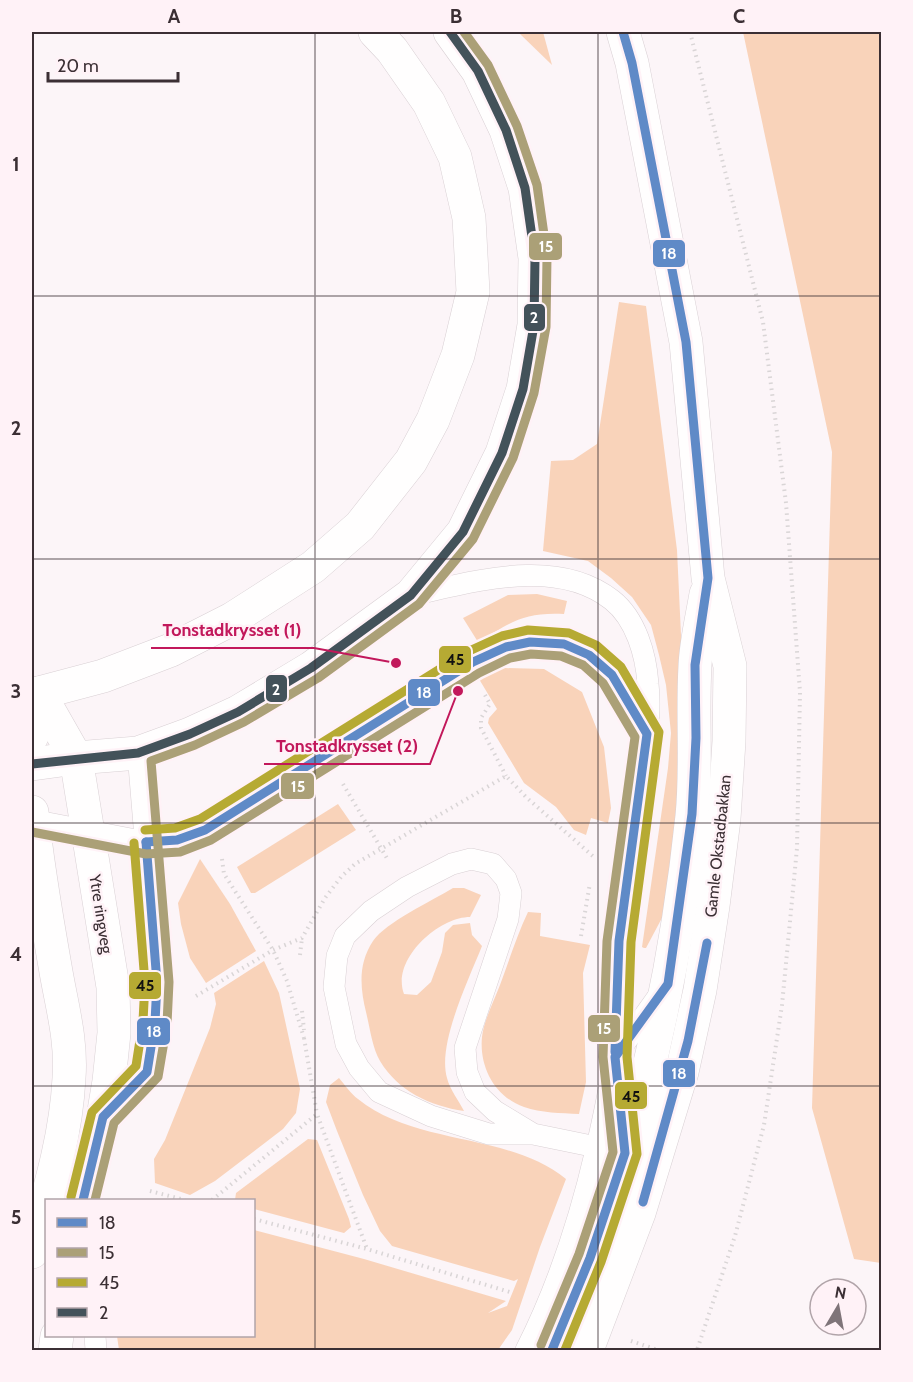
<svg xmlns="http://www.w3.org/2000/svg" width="913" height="1382" viewBox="0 0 913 1382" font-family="Cabin,sans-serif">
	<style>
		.green { fill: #f9d3ba }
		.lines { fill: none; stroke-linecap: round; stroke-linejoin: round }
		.service-casing { stroke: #d9d0d4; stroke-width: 22 }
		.secondary-casing { stroke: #d9d0d4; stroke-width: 34 }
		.trunk-casing { stroke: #d9d0d4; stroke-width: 34 }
		.path { stroke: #d9d5d6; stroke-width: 4; stroke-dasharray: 1.5 4.5; stroke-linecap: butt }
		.service { stroke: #fffefe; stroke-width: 21 }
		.secondary { stroke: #fffefe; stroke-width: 33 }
		.trunk { stroke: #fffefe; stroke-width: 33 }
		.bus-1-casing { stroke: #fff2f7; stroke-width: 14 }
		.bus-2-casing { stroke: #fff2f7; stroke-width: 14 }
		.bus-3-casing { stroke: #fff2f7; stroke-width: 14 }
		.bus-4-casing { stroke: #fff2f7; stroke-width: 14 }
		.bus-1 { stroke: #5f8ac7; stroke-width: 9 }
		.bus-2 { stroke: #aba077; stroke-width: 9 }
		.bus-3 { stroke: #b6aa33; stroke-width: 9 }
		.bus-4 { stroke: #43525a; stroke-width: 9 }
		.grid { fill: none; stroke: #3b2f34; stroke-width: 1.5; stroke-opacity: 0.55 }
		.labels { text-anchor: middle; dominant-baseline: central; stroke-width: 5; stroke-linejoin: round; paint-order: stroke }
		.street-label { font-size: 16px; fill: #3b2f34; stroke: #fff2f7 }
		.leader { fill: none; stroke: #c2185b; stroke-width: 2 }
		.callout-dot { fill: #c2185b; stroke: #fff2f7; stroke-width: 2 }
		.callout-label { font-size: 18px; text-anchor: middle; font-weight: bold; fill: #c2185b; stroke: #fff2f7; stroke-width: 5; stroke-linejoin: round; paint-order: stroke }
		.line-badge { stroke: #fff2f7; stroke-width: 2 }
		.badge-label { font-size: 16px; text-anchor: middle; font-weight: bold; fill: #fff }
		.pale-badge-label { font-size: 16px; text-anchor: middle; font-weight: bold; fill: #111 }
		.neatline { fill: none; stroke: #3b2f34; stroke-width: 2 }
		.grid-label { font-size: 20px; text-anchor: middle; font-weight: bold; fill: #3b2f34 }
	</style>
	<rect width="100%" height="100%" fill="#fcf5f8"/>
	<g class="green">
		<path d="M518 32H543L552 65Z"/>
		<path d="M743 32H881V1263L854 1259 812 1108 832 452Z"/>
		<path d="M619 302 646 306 677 550 681 635V708L678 797 668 894 663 916 646 948H644L642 947 668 768 671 733 666 685 659 655 651 625 632 597 611 578 588 561 543 551 551 461 573 460 597 444Z"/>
		<path d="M537 594 567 601 564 614C524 612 511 622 478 642L463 618 508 595Z"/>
		<path d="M504 668 544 669 582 692 604 747 611 808 608 823 591 818 586 835 574 830 556 807 524 783 488 723 489 718 497 709 479 679 485 672Z"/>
		<path d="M338 804 356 830 255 893H251L237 867Z"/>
		<path d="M200 859 230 904 256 951 206 983 190 958 181 924 178 903Z"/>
		<path d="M453 888H464L481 895 470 917C438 917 391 960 404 994L417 995 431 982 442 952 445 933 453 925 470 923 472 935 482 946C469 979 437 1044 447 1078 450 1090 459 1101 464 1111 430 1106 398 1091 380 1061 372 1047 370 1028 366 1012 360 987 358 964 373 941 386 922 432 901 453 888Z"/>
		<path d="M528 912 541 913 540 936 590 945 583 973 586 1082 579 1114C561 1113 541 1113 524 1107 495 1097 479 1067 482 1037 484 1020 494 1001 500 985 509 961 517 935 528 912Z"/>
		<path d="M264 961 279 993 300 1089 296 1113 283 1129 215 1181 190 1195 155 1183 154 1159 165 1140 210 1028 216 1004 214 993Z"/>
		<path d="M339 1078C345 1085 351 1094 358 1099 416 1146 508 1132 566 1179L540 1247 512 1330 498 1350H119L117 1336H254V1230L364 1259 506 1301 488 1313 507 1306 518 1279 514 1281 392 1246 380 1231 363 1195 337 1131 326 1102 330 1085Z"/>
		<path d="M308 1139 317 1140 349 1219 351 1227 344 1233 254 1209V1200H235L236 1193Z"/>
	</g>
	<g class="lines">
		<defs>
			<g id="service">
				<path d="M411 595C474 582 556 556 612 600 636 619 646 655 648 684 651 710 647 737 644 763 637 822 626 880 620 939 615 979 620 1019 614 1058 610 1088 603 1120 596 1150 580 1219 558 1287 526 1350"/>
				<path d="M32 820 146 842 177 840 205 830 473 662C484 657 495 650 507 646 544 636 585 644 611 675 625 690 636 715 647 734"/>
				<path d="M103 1117 147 1072 155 1022 157 983 138 753"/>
				<path d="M533 1134 495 1111 475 1092 467 1072 465 1048 508 919 511 893 506 879 493 864 471 859 452 864 407 887 371 911 345 936 337 956 334 987 346 1044 359 1068 379 1092 431 1116 489 1134H533L611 1150"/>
				<path d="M623 1138 615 1057 659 995"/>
				<path d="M95 1336 96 1350"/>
			</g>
			<g id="secondary">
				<path d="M39 693 76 758 113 987 114 1033 109 1081 103 1117 83 1200"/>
				<path d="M32 736 39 693"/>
				<path d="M32 764 76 758"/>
				<path d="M32 812C37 863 46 915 55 966 61 1003 72 1039 69 1078 66 1138 48 1195 32 1252"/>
				<path d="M55 1350 57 1336"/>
				<path d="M552 1350C628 1183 673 999 692 816 697 766 692 716 695 666 696 642 702 618 706 594"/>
				<path d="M587 1350 639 1213 682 1072 700 990 713 906 724 819 729 741 730 666 708 578 686 342 632 63 623 32"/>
			</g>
			<g id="trunk">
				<path d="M39 693 103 676 171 650 232 619 313 567 360 526 411 461 433 420 458 355 473 292 469 218 455 157 429 103 392 50 375 32"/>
				<path d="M76 758 138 753 190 734 238 712 311 668 411 595 463 532 502 453 523 389 534 325 535 258 525 188 506 130 478 71 450 32"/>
			</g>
		</defs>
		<use href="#service" class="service-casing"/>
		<use href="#secondary" class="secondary-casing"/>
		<use href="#trunk" class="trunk-casing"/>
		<g class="path">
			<path d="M690 32 763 322 786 503 800 692 797 848 782 1005 764 1125 735 1236 697 1350"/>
			<path d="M485 695 490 704 481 718V728L506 776"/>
			<path d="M343 784 388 860"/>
			<path d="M222 859 224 874 273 950 287 981 304 1038"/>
			<path d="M581 936 590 883"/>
			<path d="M300 955 302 938"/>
			<path d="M196 996 273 950 302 938 325 898 341 877 355 864 506 776 527 798 595 858"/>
			<path d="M302 1011 304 1030"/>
			<path d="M304 1038 317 1114"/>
			<path d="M150 1191 185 1200"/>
			<path d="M212 1200 317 1114 367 1249"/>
			<path d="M254 1219 367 1249 513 1293"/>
			<path d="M631 1341 658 1350"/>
		</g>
		<use href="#service" class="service"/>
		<use href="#secondary" class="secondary"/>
		<use href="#trunk" class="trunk"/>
		<defs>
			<g id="bus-1">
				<path d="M146 842 177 840 205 830 473 662 506 647 530 642 564 644 589 655 612 675 647 734 619 941 615 1052"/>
				<path d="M83 1200 103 1117 147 1072 155 1022 157 983 146 842"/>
				<path d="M643 1202 688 1041 707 943"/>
				<path d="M552 1350 590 1258 625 1153 615 1057 668 984 692 814 696 738 695 665 708 578 686 342 632 63 623 32"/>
			</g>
			<g id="bus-2">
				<path d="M32 832 146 854 180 852 211 840 479 673 510 658 531 654 561 656 583 665 603 683 635 737 607 941 603 1057 613 1152 579 1254 541 1345"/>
				<path d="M95 1200 114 1123 158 1077 167 1024 169 982 151 761 195 745 244 722 318 678 419 604 473 539 513 458 534 393 546 327 547 256 537 185 517 126 488 65 464 32"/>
			</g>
			<g id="bus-3">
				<path d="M145 830 175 828 200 819 467 652 502 636 528 630 569 633 596 645 621 667 659 732 631 942 627 1057 637 1154 601 1262 565 1350"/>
				<path d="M71 1197 92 1112 136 1066 143 1021 145 983 134 843"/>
			</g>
			<path id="bus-4" d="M32 764 138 753 190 734 238 712 311 668 411 595 463 532 502 453 523 389 534 325 535 258 525 188 506 130 478 71 450 32"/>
		</defs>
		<use href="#bus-1" class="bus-1-casing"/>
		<use href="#bus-2" class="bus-2-casing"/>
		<use href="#bus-3" class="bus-3-casing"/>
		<use href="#bus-4" class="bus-4-casing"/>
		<use href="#bus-1" class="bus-1"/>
		<use href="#bus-2" class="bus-2"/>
		<use href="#bus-3" class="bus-3"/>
		<use href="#bus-4" class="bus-4"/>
	</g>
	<path class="grid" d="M315 32V1350M598 32V1350M32 296H882M32 559H882M32 823H882M32 1086H882"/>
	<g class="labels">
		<g class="street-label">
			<text transform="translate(718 846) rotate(-84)">Gamle Okstadbakkan</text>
			<text transform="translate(101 914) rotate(81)">Ytre ringveg</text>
		</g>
	</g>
	<path class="leader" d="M396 663L314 648H151M458 691L430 764H264"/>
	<g class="callout-dot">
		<circle cx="396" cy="663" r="6"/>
		<circle cx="458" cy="691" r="6"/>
	</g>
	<g class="callout-label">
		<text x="232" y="636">Tonstadkrysset (1)</text>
		<text x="347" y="752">Tonstadkrysset (2)</text>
	</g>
	<g class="line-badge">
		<rect x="528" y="232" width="35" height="29" rx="6" fill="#aba077"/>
		<rect x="652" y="239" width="34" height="29" rx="6" fill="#5f8ac7"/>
		<rect x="523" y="303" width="23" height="29" rx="6" fill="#43525a"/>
		<rect x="438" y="645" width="34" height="29" rx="6" fill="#b6aa33"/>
		<rect x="265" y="674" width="23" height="29" rx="6" fill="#43525a"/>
		<rect x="407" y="678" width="34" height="29" rx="6" fill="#5f8ac7"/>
		<rect x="280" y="772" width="35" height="28" rx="6" fill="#aba077"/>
		<rect x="128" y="971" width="34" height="29" rx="6" fill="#b6aa33"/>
		<rect x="587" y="1014" width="34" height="29" rx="6" fill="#aba077"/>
		<rect x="136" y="1017" width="35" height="29" rx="6" fill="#5f8ac7"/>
		<rect x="662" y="1059" width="34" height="29" rx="6" fill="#5f8ac7"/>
		<rect x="614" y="1081" width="34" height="29" rx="6" fill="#b6aa33"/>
	</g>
	<g class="badge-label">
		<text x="546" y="252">15</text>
		<text x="669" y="259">18</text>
		<text x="534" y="323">2</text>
		<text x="276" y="695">2</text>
		<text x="424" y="698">18</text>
		<text x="298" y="792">15</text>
		<text x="604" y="1034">15</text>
		<text x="154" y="1037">18</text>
		<text x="679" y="1079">18</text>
	</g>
	<g class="pale-badge-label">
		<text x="455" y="665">45</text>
		<text x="145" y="991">45</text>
		<text x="631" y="1102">45</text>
	</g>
	<rect width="913" height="1382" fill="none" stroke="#fff2f7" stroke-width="66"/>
	<rect x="45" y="1199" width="210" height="138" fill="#fff2f7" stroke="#b1a4a9" stroke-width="1.5"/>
	<rect x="57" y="1218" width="30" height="9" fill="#5f8ac7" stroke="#b1a4a9" stroke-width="1.5"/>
	<text x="99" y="1229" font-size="18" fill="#3b2f34">18</text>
	<rect x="57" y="1248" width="30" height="9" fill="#aba077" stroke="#b1a4a9" stroke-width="1.5"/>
	<text x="99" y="1259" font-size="18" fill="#3b2f34">15</text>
	<rect x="57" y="1278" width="30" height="9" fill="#b6aa33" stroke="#b1a4a9" stroke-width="1.5"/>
	<text x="99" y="1289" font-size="18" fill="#3b2f34">45</text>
	<rect x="57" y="1308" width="30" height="9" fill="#43525a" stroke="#b1a4a9" stroke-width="1.5"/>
	<text x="99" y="1319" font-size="18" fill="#3b2f34">2</text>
	<g transform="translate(838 1307) rotate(10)"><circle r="28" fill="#fff2f7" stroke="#b1a4a9" stroke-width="1.5"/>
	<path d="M0-4.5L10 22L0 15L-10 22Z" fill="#7f7479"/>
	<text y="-9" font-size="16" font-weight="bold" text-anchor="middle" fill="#3b2f34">N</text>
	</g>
	<path d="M48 72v9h130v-9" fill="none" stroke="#3b2f34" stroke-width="3"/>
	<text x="57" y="72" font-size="18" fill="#3b2f34" stroke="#fff2f7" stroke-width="4.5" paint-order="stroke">20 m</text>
	<rect x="33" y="33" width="847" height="1316" class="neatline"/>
	<g class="grid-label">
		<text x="174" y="23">A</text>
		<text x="456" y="23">B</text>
		<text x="739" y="23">C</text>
		<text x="16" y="171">1</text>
		<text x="16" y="435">2</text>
		<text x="16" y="698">3</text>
		<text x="16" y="961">4</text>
		<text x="16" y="1224">5</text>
	</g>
</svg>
